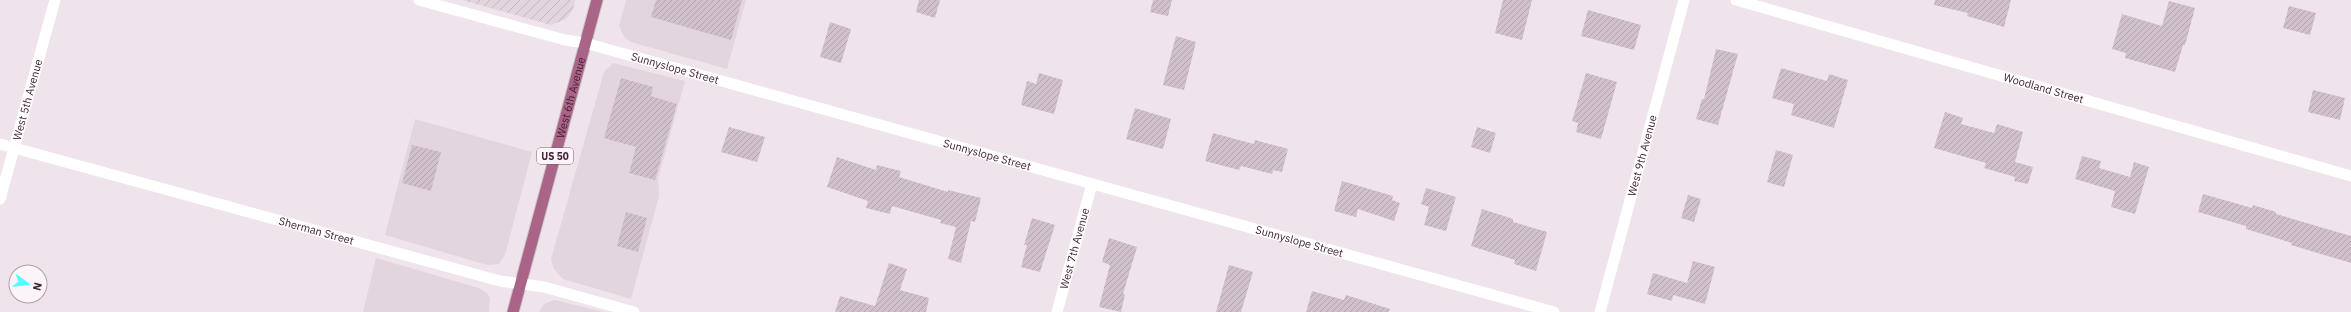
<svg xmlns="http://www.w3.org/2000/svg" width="2351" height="312" viewBox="0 0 2351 312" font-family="'IBM Plex Sans',sans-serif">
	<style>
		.built { fill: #e3d5de }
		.industrial { fill: url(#industrial-furrows) }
		.building { fill: url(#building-hatch) }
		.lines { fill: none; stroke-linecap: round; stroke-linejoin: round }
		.primary-casing { stroke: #cac1c6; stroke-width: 13 }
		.minor { stroke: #fff; stroke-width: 11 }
		.tertiary { stroke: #fff; stroke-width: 11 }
		.primary { stroke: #a96487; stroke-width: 11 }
		.labels { text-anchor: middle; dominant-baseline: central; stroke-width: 3; stroke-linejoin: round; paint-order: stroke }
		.shield { fill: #fbf5f9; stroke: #7a616e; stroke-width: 1 }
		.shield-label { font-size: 10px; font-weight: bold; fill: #432133 }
		.street-label { font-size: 11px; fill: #432133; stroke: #fbf5f9 }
	</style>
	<defs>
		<pattern id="industrial-furrows" width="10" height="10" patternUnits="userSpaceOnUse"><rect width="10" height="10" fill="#e3d5de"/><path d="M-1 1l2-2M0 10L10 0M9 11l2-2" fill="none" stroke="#c4b7bf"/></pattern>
		<pattern id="building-hatch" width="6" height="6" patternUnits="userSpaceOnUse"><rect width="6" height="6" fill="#d0c0cb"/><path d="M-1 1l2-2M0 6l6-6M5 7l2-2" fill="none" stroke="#b4a5af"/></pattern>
	</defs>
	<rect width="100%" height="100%" fill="#efe4ec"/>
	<g class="built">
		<path d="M626 0H746L727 69 631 42 625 38 619 26Z"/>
		<path d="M613 63 685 81 658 179 659 196 631 299 563 279 554 269 551 259 604 72Z"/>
		<path d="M415 119 532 152 505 255 499 264 487 265 385 235Z"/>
		<path d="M376 258 479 288 488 294 490 299 489 312H363Z"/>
		<path d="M554 300 559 301 603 312H539L544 304Z"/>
	</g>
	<path class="industrial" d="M462 0H575L573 10 566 19 551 25Z"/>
	<g class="building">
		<path d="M656 0H742L731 40 651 17Z"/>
		<path d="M919 0H940L935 18 916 12Z"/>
		<path d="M1153 0H1172L1168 16 1150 12Z"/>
		<path d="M1503 0H1532L1522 40 1495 33Z"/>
		<path d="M1935 0H2011L2004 27 1967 16 1968 13 1934 5Z"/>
		<path d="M2169 1 2195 8 2185 45H2183L2175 72 2125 58 2126 53 2112 49 2122 14 2162 26Z"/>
		<path d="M2289 6 2316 13 2310 35 2283 28Z"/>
		<path d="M1588 10 1641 25 1634 50 1581 36Z"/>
		<path d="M830 22 851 29 841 63 820 57Z"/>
		<path d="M1176 36 1196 42 1184 90 1163 85Z"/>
		<path d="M1716 49 1738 54 1718 125 1696 119 1702 99H1704Z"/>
		<path d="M1781 68 1827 81 1829 74 1848 80 1834 128 1791 115 1794 104 1772 98Z"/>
		<path d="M1039 73 1063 80 1054 114 1021 105 1027 81 1036 84Z"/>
		<path d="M1586 73 1617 82 1601 139 1576 132 1578 123 1572 121Z"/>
		<path d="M621 78 653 87 651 96 677 104 655 180 629 173 636 147 604 138Z"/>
		<path d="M2313 90 2345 98 2340 120 2308 112Z"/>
		<path d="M1135 108 1171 119 1163 149 1126 139Z"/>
		<path d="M1945 112 1963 118 1961 124 1994 133 1997 124 2023 132 2015 162 2033 167 2028 184 2014 181 2015 177 1984 168 1986 163 1934 148Z"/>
		<path d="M729 127 765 137 757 162 721 152Z"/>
		<path d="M1477 127 1496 133 1490 153 1471 147Z"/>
		<path d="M1213 133 1254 144 1255 140 1288 149 1282 172 1273 170 1272 174 1241 166 1239 170 1205 161Z"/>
		<path d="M412 145 441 152 431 191 402 183Z"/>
		<path d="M1776 150 1793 155 1784 187 1767 182Z"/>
		<path d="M2082 156 2101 161 2099 168 2130 177 2134 162 2149 167 2135 214 2111 207 2115 191 2075 179Z"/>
		<path d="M837 157 876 170 877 165 901 171 899 177 948 192V190L981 198 975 222 971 221 961 263 948 259 956 227 940 223 941 220 892 206 890 214 866 208 868 201 827 187Z"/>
		<path d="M1342 181 1393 196 1392 200 1400 203 1394 221 1358 209 1356 217 1334 211Z"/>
		<path d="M1426 188 1456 197 1446 231 1424 225 1429 207 1421 204Z"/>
		<path d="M2203 194 2252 208 2253 205 2276 212V214L2351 236V263L2291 245 2292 243 2246 229V226L2198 212Z"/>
		<path d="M1688 195 1701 199 1694 222 1681 218Z"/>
		<path d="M1482 209 1513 219V222L1547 232 1536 271 1514 264 1515 260 1471 246Z"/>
		<path d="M626 212 647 218 638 252 617 246Z"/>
		<path d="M1032 218 1055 225 1040 272 1021 267 1027 245H1024Z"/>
		<path d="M1109 238 1137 247 1123 294H1125L1121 312 1099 307 1110 265 1102 262Z"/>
		<path d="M1693 261 1715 267 1705 304 1673 295 1672 301 1647 294 1653 273 1687 283Z"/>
		<path d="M889 263 907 269 900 290 929 298 926 312H835L840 296 875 306Z"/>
		<path d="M1229 265 1253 272 1241 312H1216Z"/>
		<path d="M1312 291 1344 300 1346 295 1390 309 1389 312H1306Z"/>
	</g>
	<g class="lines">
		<defs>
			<g id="primary">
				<path id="s7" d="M513 312 597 0"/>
			</g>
		</defs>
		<use href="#primary" class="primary-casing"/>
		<g class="minor">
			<path id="s1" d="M419 0 565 40 585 43 1554 312"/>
			<path id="s2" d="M1736 0 2351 176"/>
			<path id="s3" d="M0 144 500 281 544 287 634 312"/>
			<path id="s4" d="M0 199 55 0"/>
			<path id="s5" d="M1057 312 1092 184"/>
		</g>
		<path class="tertiary" id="s6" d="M1600 312 1684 0"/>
		<use href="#primary" class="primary"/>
	</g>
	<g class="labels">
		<rect class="shield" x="537" y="148" width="36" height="16" rx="3"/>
		<g class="shield-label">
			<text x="555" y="156">US 50</text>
		</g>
		<g class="street-label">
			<text stroke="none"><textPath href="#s1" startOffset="265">Sunnyslope Street</textPath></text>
			<text stroke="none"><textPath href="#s2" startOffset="320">Woodland Street</textPath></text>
			<text stroke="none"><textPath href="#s7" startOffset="222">West 6th Avenue</textPath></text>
			<text stroke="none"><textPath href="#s4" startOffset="103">West 5th Avenue</textPath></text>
			<text stroke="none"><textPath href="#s1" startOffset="589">Sunnyslope Street</textPath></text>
			<text stroke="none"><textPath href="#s6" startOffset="162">West 9th Avenue</textPath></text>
			<text stroke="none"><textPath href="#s3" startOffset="328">Sherman Street</textPath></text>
			<text stroke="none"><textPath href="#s1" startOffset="913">Sunnyslope Street</textPath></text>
			<text stroke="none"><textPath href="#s5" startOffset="66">West 7th Avenue</textPath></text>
		</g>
	</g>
	<g transform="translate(28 284) rotate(105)"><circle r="19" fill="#fbf5f9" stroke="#b1a0aa"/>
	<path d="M0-3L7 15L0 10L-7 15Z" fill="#52fffd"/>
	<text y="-6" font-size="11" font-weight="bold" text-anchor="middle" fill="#432133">N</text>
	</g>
</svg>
